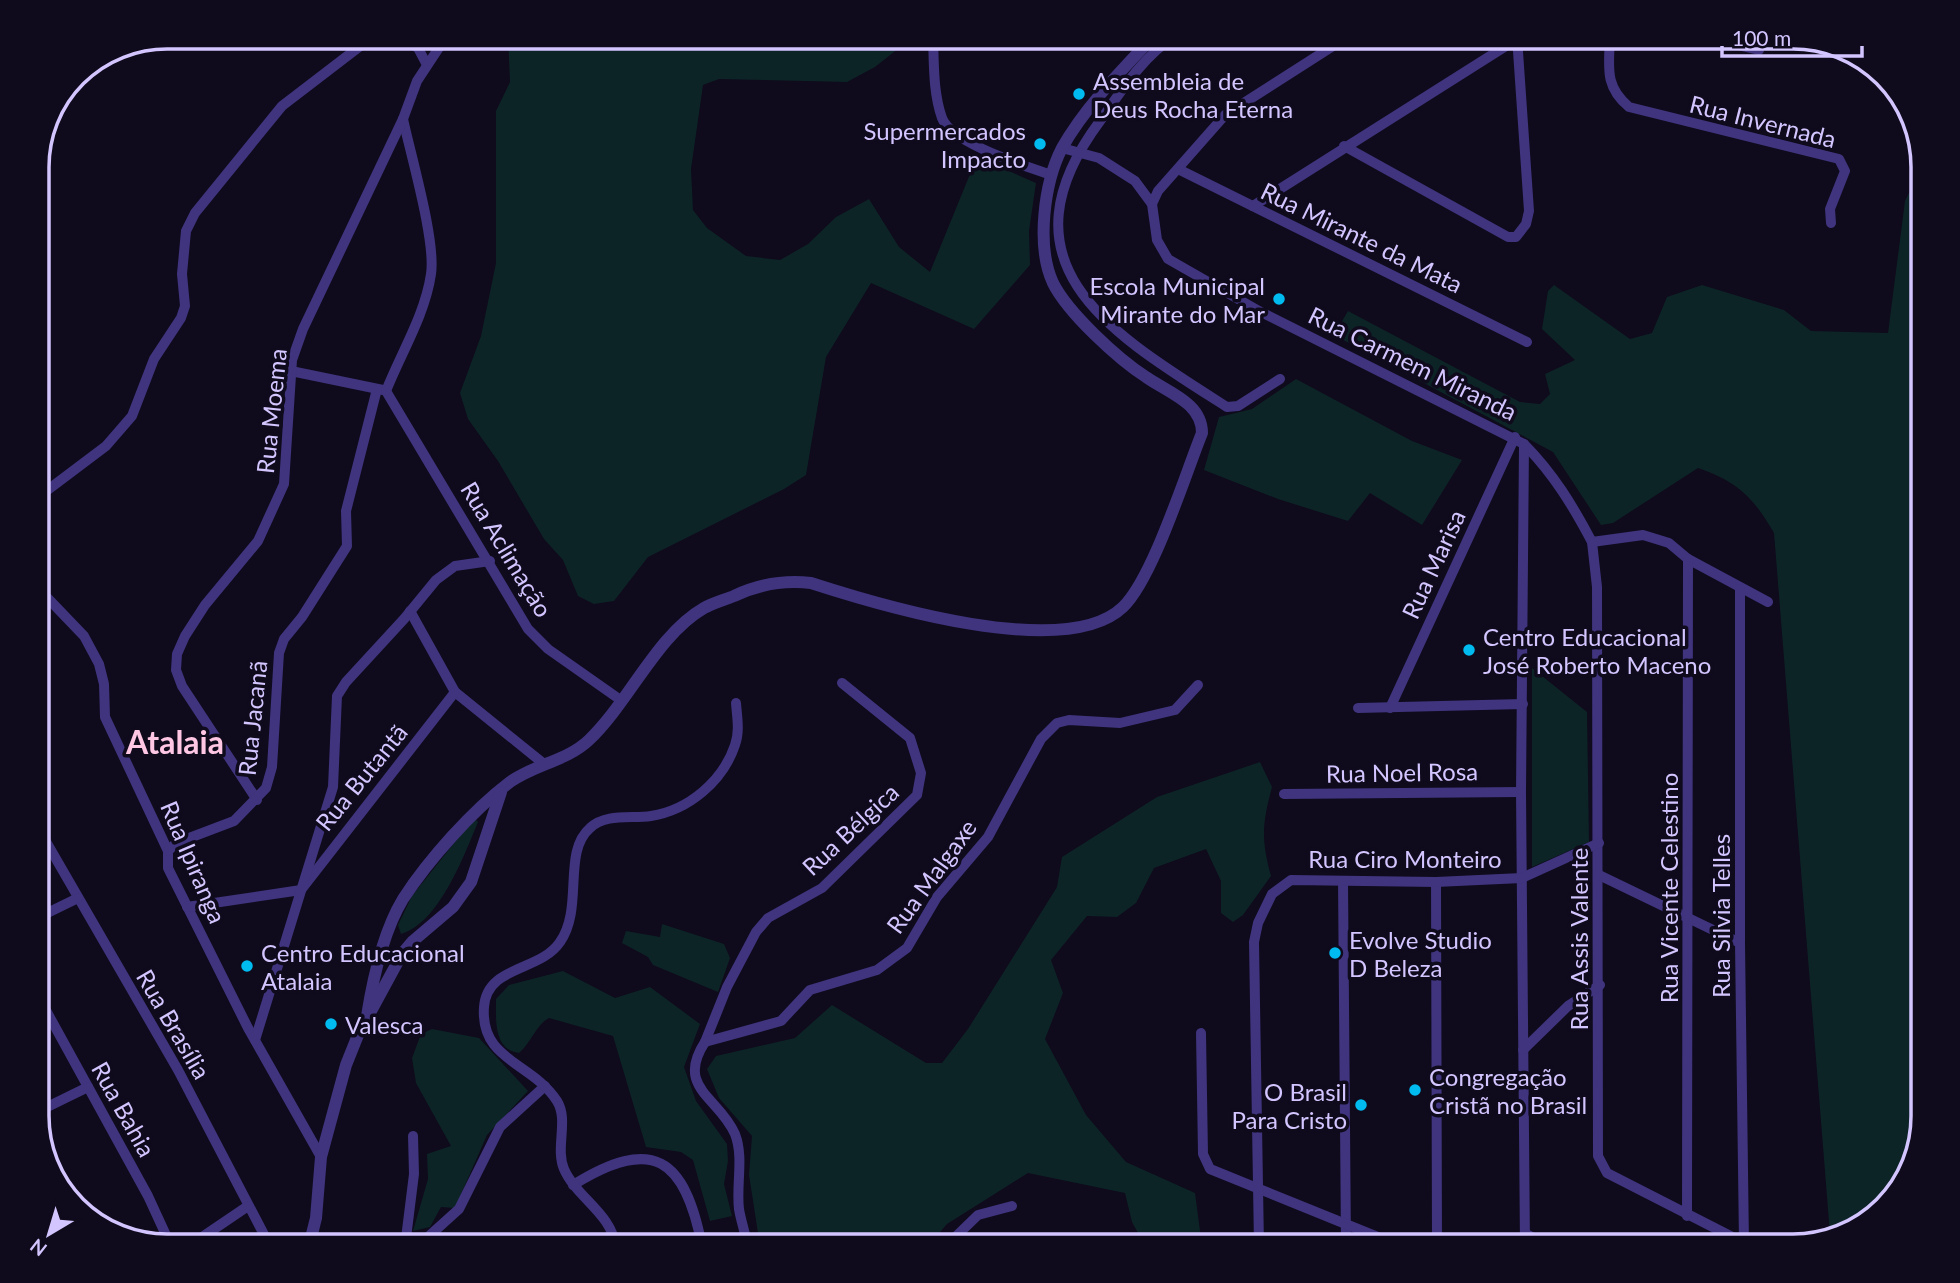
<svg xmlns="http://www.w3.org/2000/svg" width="1960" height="1283" viewBox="0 0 1960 1283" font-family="Lato,sans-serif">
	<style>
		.green { fill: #0d2426 }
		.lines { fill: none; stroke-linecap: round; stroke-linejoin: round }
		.minor { stroke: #3f347d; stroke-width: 10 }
		.tertiary { stroke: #3f347d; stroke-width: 12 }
		.poi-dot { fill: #00bbf0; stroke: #0f0a1c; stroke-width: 2.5 }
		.labels { text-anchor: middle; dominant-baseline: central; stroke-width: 7; stroke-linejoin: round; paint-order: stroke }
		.poi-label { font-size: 24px; fill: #d3c5ff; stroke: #0f0a1c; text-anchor: start }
		.street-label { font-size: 24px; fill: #d3c5ff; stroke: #0f0a1c }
		.district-label { font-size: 32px; font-weight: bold; fill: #ffc7e4; stroke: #0f0a1c }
		.rim { fill: none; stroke: #d3c5ff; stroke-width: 3.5 }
	</style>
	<rect width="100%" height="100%" fill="#0f0a1c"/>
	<g class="green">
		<path d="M508 37H913L875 67 847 82 719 79 703 85 691 169 693 210 707 228 746 256 780 260 808 244 836 217 869 199 899 247 930 272 977 157 1036 183 1029 231 1030 265 974 329 871 283 826 357 806 475 784 489 648 557 614 601 594 604 578 596 563 560 544 539 498 461 468 419 460 393 481 336 496 263V111L510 82Z"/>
		<path d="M1923 165V1116C1918 1135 1911 1174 1900 1189 1888 1206 1852 1238 1830 1234L1774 533C1753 497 1738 482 1698 468L1613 523 1601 525 1553 452 1334 335 1348 311 1520 402 1540 404 1550 394 1545 374 1575 360 1542 329 1548 291 1554 285 1630 339 1652 333 1667 297 1702 285 1784 310 1811 331 1888 333 1905 201Z"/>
		<path d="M1296 379 1412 441 1462 460 1422 525 1370 493 1348 521 1278 499 1204 470 1219 417 1252 409Z"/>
		<path d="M1532 668 1587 712 1589 842 1532 867Z"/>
		<path d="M1260 762 1272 787C1262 825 1261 839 1271 876L1243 915 1233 922 1221 913V881L1206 849 1154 868 1136 903 1117 917 1087 916 1051 960 1063 993 1045 1039 1086 1115 1126 1162 1195 1193 1202 1246H1145L1132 1222 1125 1193 1028 1173 947 1224 928 1246H760L749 1175 752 1136 719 1098 707 1069 716 1056 795 1038 832 1005 926 1063H942L968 1029 1057 887 1062 857 1157 797Z"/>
		<path d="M474 818 478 822C464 856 439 923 401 934L398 925 412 896Z"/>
		<path d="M662 924 724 944 730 958 718 992 653 965 648 957 622 943 626 931 660 937Z"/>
		<path d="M563 971 615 998 650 987 700 1024 684 1067 696 1101 727 1144 728 1161 724 1184 732 1216 710 1221 693 1160 681 1152 646 1147 613 1036 549 1018C536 1025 531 1043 519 1053 493 1050 496 1018 496 999L509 985Z"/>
		<path d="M432 1029 479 1038 528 1091 487 1135 455 1208 441 1207 430 1227 413 1231 428 1179 427 1154 451 1146 416 1083 412 1058 421 1034Z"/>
	</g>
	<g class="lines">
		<g class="minor">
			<path d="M401 37 418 48 427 65"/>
			<path d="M933 37C934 63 933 93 942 118 951 143 1026 166 1051 175"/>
			<path d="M1174 37C1144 55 1120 93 1100 121 993 265 1112 334 1227 407L1238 406 1280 379"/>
			<path d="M1610 37C1609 67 1604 86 1629 107L1839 159 1845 171 1830 209 1831 223"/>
			<path d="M1703 37 1759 50"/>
			<path d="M1344 146 1508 237H1516L1526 224 1529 211 1517 37"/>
			<path d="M1062 148 1099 158 1135 181 1152 204 1157 240 1168 259 1259 311 1524 444C1553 473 1573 506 1592 542L1643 535 1669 543 1688 559 1768 602"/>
			<path d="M1178 169 1527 342"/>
			<path d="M1152 204 1158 191 1225 115 1347 37"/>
			<path d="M1253 206 1517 39"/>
			<path d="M291 371 383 390"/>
			<path d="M386 391 528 629 548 649 622 701"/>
			<path d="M386 391C401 353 425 315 431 274 436 241 411 156 403 119"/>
			<path d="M1524 444 1521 792 1525 1246"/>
			<path d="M37 498 106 446 132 416 154 359 181 318 185 306 182 274 186 231 195 213 282 106 372 37"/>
			<path d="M1592 542 1597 587 1598 1156 1607 1173 1750 1246"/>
			<path d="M37 587 84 636 99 664 104 684 105 717 168 851V868L248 1028 321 1157"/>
			<path d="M1740 589V943L1744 1244"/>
			<path d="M410 611 455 692 544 764"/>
			<path d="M1358 708 1523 704"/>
			<path d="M1390 708 1515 437"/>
			<path d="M1284 794 1521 792"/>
			<path d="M257 800 182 686 176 670 177 654 185 636 205 605 258 541 284 484 292 360 303 329 403 119 417 81 446 37"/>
			<path d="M37 826 178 1070 270 1246"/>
			<path d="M168 851 176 843 234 821 266 788 272 767 279 653 284 639 302 617 347 546 346 511 377 389"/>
			<path d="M1599 875 1740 943"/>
			<path d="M1343 881 1346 1246"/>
			<path d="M1436 882 1437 1246"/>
			<path d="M187 907 301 890 455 692"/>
			<path d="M37 918 78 898"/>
			<path d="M37 994 148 1196 171 1246"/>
			<path d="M1201 1033 1203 1154 1210 1169 1400 1246"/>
			<path d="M255 1040 333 787 337 696 346 682 404 619 436 580 455 566 490 561"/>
			<path d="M705 1042 727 987 756 932 768 918 822 888 917 795 921 773 910 738 842 683"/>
			<path d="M1523 1050 1568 1006 1600 985"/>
			<path d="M37 1112 88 1087"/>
			<path d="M573 1185C653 1135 685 1158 702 1246"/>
			<path d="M1687 1216 1688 559"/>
			<path d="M1526 1234 1549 1246"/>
			<path d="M189 1246 248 1206"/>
			<path d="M405 1246 414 1174 413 1136"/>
			<path d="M418 1246 459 1209 500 1127 545 1086"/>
			<path d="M615 1246C613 1215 576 1197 564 1169 555 1148 569 1120 557 1101 532 1062 480 1061 484 1007 487 965 540 972 560 942 584 908 562 852 590 828 606 813 631 819 651 816 689 810 723 781 735 745 740 731 737 717 736 703"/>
			<path d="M747 1246C746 1234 741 1222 739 1209 736 1185 744 1157 735 1134 719 1097 675 1088 705 1042L781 1021 810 990 877 970 907 948 937 897 988 837 1041 739 1057 723 1069 720 1120 723 1175 710 1198 685"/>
			<path d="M946 1246 978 1215 1012 1206"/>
			<path d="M1259 1246 1254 942 1258 923 1272 894 1291 880 1436 882 1522 878 1599 843"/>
		</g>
		<g class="tertiary">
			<path d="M367 1016C373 978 383 932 403 899 429 859 472 811 510 782 535 764 567 761 589 740 629 702 657 635 704 608 713 603 724 600 734 596 759 584 783 580 811 583 879 605 1066 662 1123 607 1153 578 1185 475 1202 433 1202 403 1169 393 1146 377 1118 359 1068 313 1053 283 1036 246 1044 183 1062 148 1085 107 1121 71 1153 37"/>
			<path d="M309 1246 316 1218 321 1157 346 1065 358 1035 402 954 413 941 453 907 471 882 501 792"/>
		</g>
	</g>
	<g class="poi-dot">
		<circle cx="1079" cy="94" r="7"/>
		<circle cx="1040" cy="144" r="7"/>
		<circle cx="1279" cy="299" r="7"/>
		<circle cx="1469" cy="650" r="7"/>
		<circle cx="1335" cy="953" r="7"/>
		<circle cx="247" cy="966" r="7"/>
		<circle cx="331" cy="1024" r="7"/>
		<circle cx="1415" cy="1090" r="7"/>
		<circle cx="1361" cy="1105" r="7"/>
	</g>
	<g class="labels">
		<g class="poi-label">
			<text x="1093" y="80">Assembleia de<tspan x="1093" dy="28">Deus Rocha Eterna</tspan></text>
			<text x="1026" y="130" text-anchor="end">Supermercados<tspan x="1026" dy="28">Impacto</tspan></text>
			<text x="1265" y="285" text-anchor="end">Escola Municipal<tspan x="1265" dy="28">Mirante do Mar</tspan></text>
			<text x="1483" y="636">Centro Educacional<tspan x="1483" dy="28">José Roberto Maceno</tspan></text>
			<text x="1349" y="939">Evolve Studio<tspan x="1349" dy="28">D Beleza</tspan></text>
			<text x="261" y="952">Centro Educacional<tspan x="261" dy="28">Atalaia</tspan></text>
			<text x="345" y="1024">Valesca</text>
			<text x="1429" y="1076">Congregação<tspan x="1429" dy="28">Cristã no Brasil</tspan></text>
			<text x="1347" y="1091" text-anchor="end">O Brasil<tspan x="1347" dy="28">Para Cristo</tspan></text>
		</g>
		<g class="street-label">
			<text transform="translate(1763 121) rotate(14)">Rua Invernada</text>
			<text transform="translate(1362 237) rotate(26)">Rua Mirante da Mata</text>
			<text transform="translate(1413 363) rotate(26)">Rua Carmem Miranda</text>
			<text transform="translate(271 411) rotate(-84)">Rua Moema</text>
			<text transform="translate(507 549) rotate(59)">Rua Aclimação</text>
			<text transform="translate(1433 564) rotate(-65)">Rua Marisa</text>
			<text transform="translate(252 718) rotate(-84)">Rua Jacanã</text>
			<text transform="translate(1402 772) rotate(-1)">Rua Noel Rosa</text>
			<text transform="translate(361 777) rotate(-51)">Rua Butantã</text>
			<text transform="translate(850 829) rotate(-43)">Rua Bélgica</text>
			<text x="1405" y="858">Rua Ciro Monteiro</text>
			<text transform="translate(194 862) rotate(67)">Rua Ipiranga</text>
			<text transform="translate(931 876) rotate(-54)">Rua Malgaxe</text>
			<text transform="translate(1668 888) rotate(-90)">Rua Vicente Celestino</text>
			<text transform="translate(1720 916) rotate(-90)">Rua Silvia Telles</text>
			<text transform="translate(1578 939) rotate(-90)">Rua Assis Valente</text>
			<text transform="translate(174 1024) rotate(60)">Rua Brasília</text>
			<text transform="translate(124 1109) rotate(61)">Rua Bahia</text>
		</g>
		<g class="district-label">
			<text x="175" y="741">Atalaia</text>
		</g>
	</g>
	<path d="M0 0H1960V1283H0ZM167 49H1793A118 118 0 0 1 1911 167V1116A118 118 0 0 1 1793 1234H167A118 118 0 0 1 49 1116V167A118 118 0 0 1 167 49Z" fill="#0f0a1c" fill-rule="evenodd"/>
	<path class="rim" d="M167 49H1793A118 118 0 0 1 1911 167V1116A118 118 0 0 1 1793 1234H167A118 118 0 0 1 49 1116V167A118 118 0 0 1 167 49Z"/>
	<g transform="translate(49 1234) rotate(218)" stroke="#0f0a1c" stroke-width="5" paint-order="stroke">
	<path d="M0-5L12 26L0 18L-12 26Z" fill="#d3c5ff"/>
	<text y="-10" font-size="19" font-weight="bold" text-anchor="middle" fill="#d3c5ff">N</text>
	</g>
	<path d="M1722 46v10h140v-10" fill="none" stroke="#d3c5ff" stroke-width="3.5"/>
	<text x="1732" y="46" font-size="21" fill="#d3c5ff" stroke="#0f0a1c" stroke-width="5" paint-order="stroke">100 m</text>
</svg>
